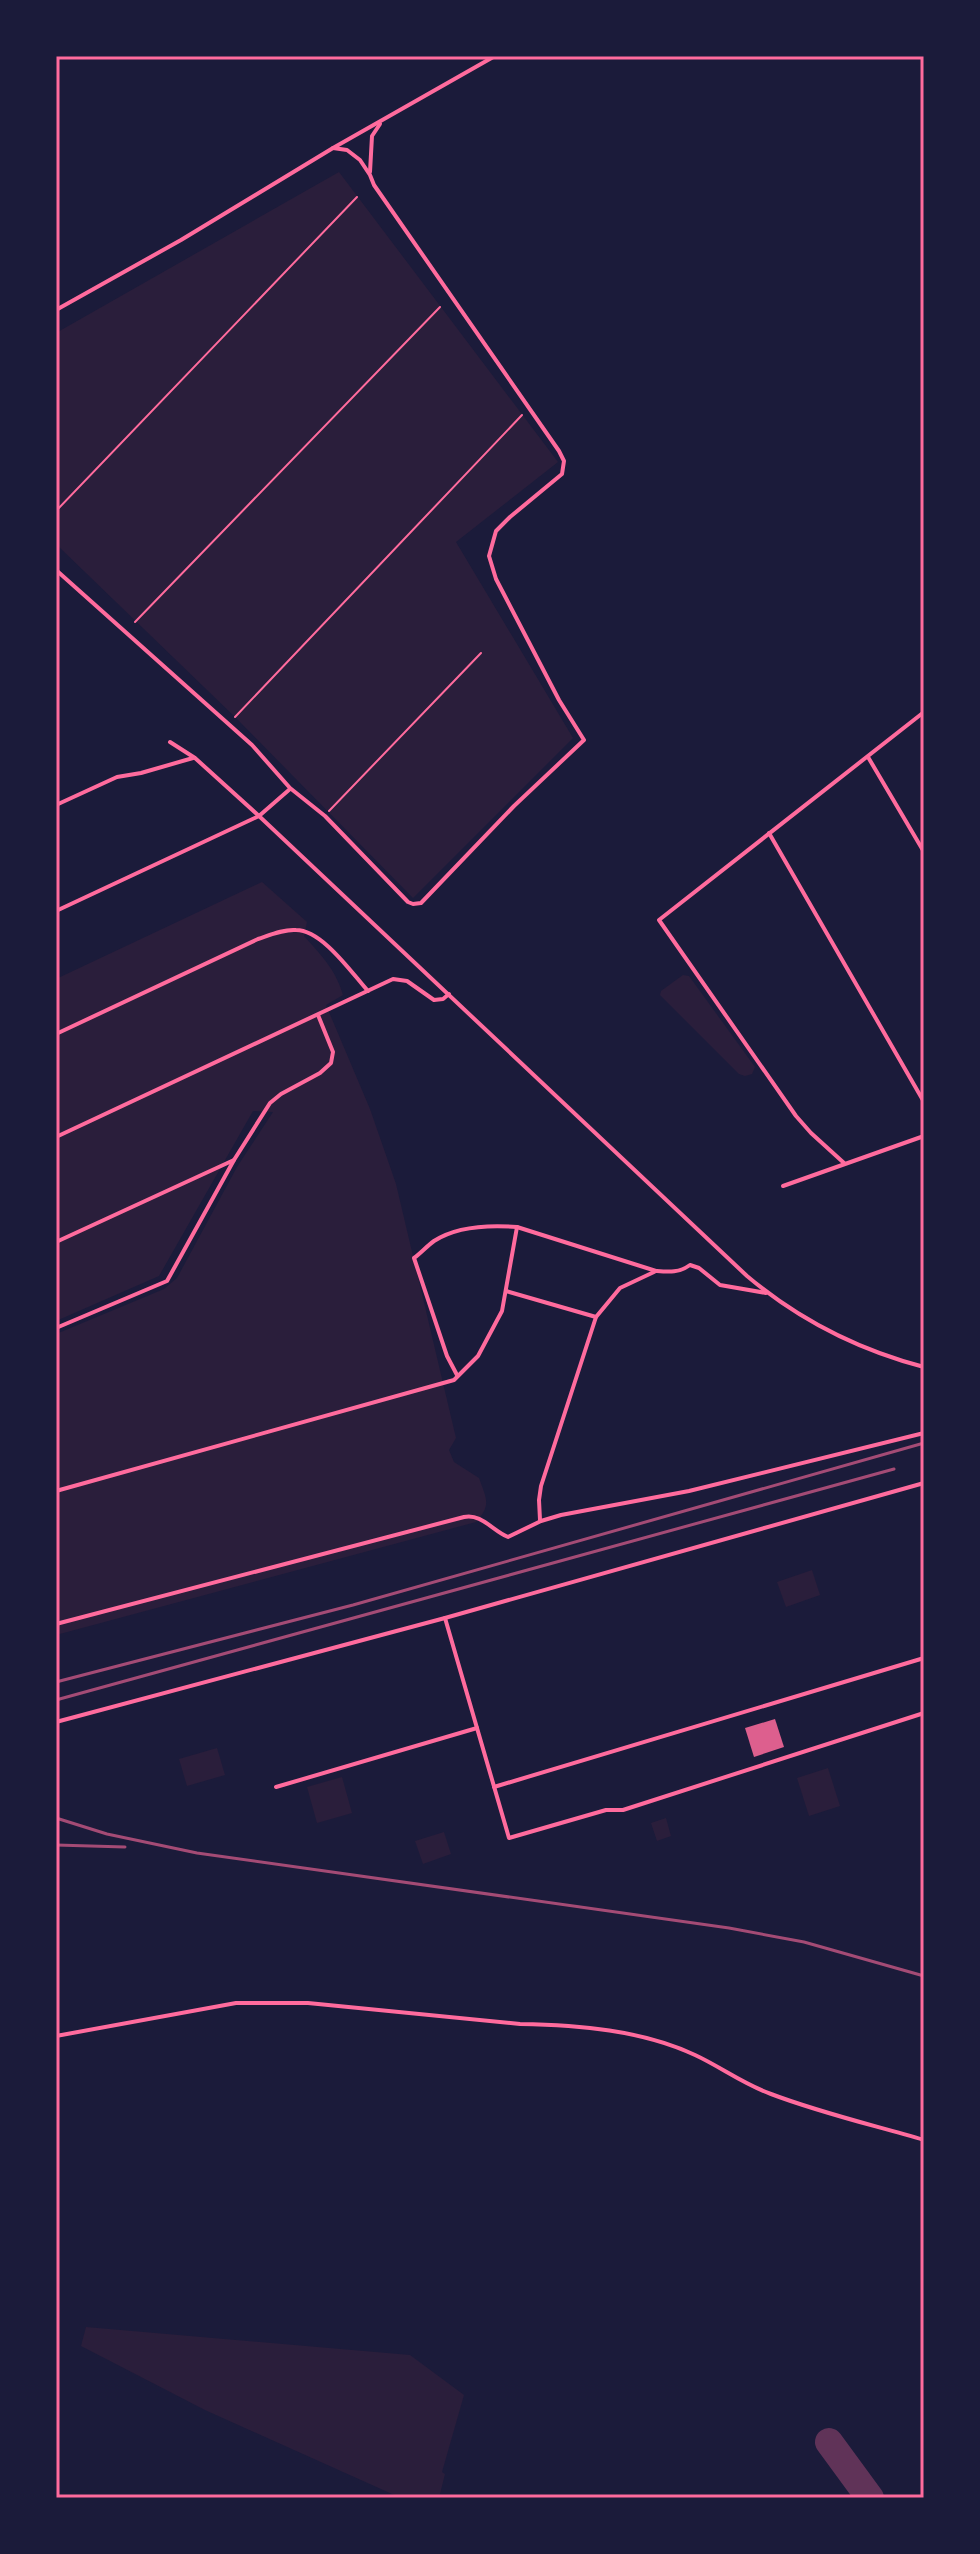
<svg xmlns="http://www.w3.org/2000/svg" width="980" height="2554" viewBox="0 0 980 2554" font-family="'Sofia Sans Condensed',sans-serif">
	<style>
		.green { fill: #2a1e3b }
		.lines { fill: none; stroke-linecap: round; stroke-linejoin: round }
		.taxiway { stroke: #603358; stroke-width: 28 }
		.building { fill: #dd5f8e }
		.service { stroke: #ff6b9d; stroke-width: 2 }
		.minor { stroke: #ff6b9d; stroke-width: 4 }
		.rail { stroke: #a44b75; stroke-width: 3 }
		.neatline { fill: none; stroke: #ff6b9d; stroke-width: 3 }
	</style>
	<rect width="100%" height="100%" fill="#1b1b3a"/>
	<g class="green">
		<path d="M339 172 558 462 456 542 573 738 413 898 235 717 56 544V333Z"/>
		<path d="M262 882 307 922 304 936C321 955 336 970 343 995L326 1005 370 1109 396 1184 456 1438 449 1450 454 1462 479 1478C486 1498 492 1505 476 1522L56 1635V1334L164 1289 177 1278 237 1167 273 1112 253 1111 159 1276 56 1321V979Z"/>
		<path d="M683 975 689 976 755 1067 752 1074 745 1076 739 1074 660 995 661 991Z"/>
		<path d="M812 1570 820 1595 786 1607 777 1582Z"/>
		<path d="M217 1748 225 1775 187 1786 179 1759Z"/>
		<path d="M828 1768 840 1806 809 1816 797 1778Z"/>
		<path d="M342 1777 352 1813 317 1823 307 1787Z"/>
		<path d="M666 1818 671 1836 657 1841 651 1823Z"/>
		<path d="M444 1832 451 1854 423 1864 415 1841Z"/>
		<path d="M86 2327 410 2355 464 2395 442 2472 445 2474 439 2498H401L205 2410 81 2346Z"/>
	</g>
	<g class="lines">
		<path class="taxiway" d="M829 2442 870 2498"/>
	</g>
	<path class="building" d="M775 1719 784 1747 754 1757 745 1728Z"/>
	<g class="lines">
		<g class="service">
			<path d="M56 511 357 197"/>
			<path d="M135 622 440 307"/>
			<path d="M235 717 522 415"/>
			<path d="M329 811 481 653"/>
		</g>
		<g class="minor">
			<path d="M370 172 372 136 380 124"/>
			<path d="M56 310 181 240 333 148 495 56"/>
			<path d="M56 570 252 745 290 788 325 816 408 902 413 904 421 903 514 806 584 740 559 700 496 579 489 556 496 531 510 517 562 474 564 461 559 451 374 185 370 175 360 160 347 150 333 148"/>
			<path d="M170 742 195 758 259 816 747 1276C798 1319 859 1350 924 1367"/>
			<path d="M868 757 924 852"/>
			<path d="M56 805 117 777 141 773 193 758"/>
			<path d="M769 833 924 1102"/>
			<path d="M56 911 259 816 290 789"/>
			<path d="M56 1034 258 939C270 935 283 929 296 930 322 930 351 972 368 991"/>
			<path d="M56 1137 393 979 407 981 434 1000 443 999 449 994"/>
			<path d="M844 1163 811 1133 796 1116 659 920 924 712"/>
			<path d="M783 1186 924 1136"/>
			<path d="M56 1242 234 1160"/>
			<path d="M506 1291 596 1317"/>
			<path d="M56 1328 167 1281 234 1160 270 1103 281 1094 320 1073 331 1063 333 1052 318 1015"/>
			<path d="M457 1375 447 1356 414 1258C421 1253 427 1246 434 1241 457 1226 491 1225 517 1227L656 1271C669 1272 679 1273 690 1265L699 1268 720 1285 766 1293"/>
			<path d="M56 1491 454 1380 478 1356 502 1311 517 1227"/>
			<path d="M540 1520 539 1500 541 1486 596 1317 620 1288 654 1272"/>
			<path d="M445 1618 509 1838 606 1810H623L924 1713"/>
			<path d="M56 1624 464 1517C481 1513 493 1531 508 1537L541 1521 561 1515 689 1491 924 1433"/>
			<path d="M56 1722 445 1618 924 1483"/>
			<path d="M276 1787 477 1728"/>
			<path d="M494 1787 924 1658"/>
			<path d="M56 2036 236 2003H308L520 2024C578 2025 642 2030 695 2055 721 2067 743 2084 771 2094 821 2113 873 2125 924 2140"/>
		</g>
		<g class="rail">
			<path d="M56 1682 353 1605 924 1443"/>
			<path d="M56 1700 894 1469"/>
			<path d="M56 1818 107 1834 197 1853 729 1928 804 1942 924 1976"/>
			<path d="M56 1845 125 1847"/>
		</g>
	</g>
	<rect width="980" height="2554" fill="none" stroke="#1b1b3a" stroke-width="116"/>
	<rect x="58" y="58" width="864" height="2438" class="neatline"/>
</svg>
